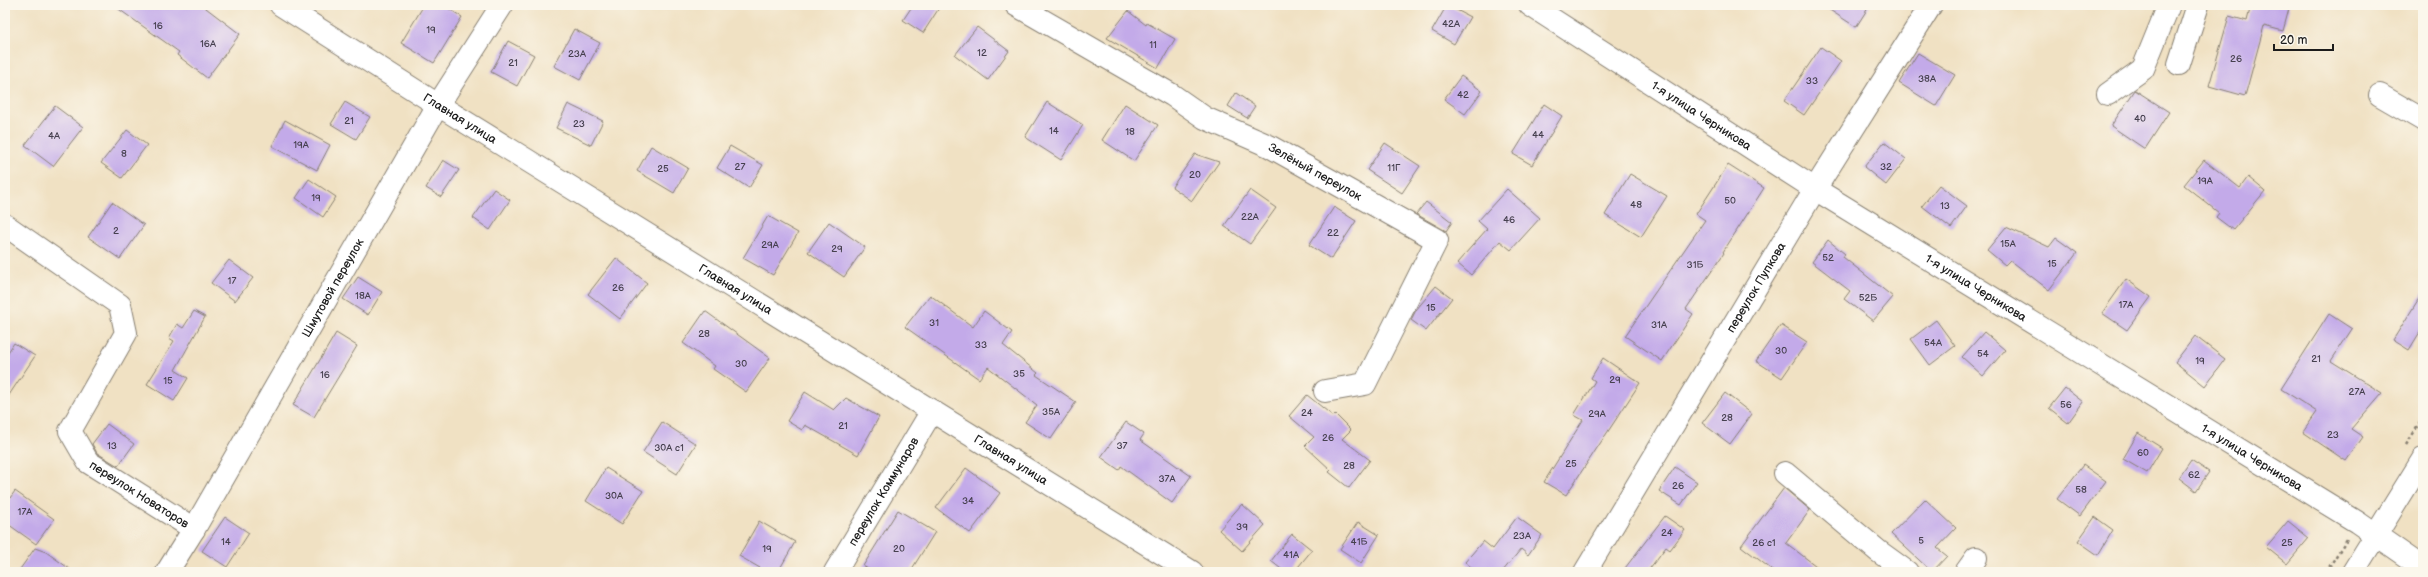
<svg xmlns="http://www.w3.org/2000/svg" width="2428" height="577" viewBox="0 0 2428 577" font-family="'Balsamiq Sans',sans-serif">
	<style>
		.building { fill: #c3aae9 }
		.lines { fill: none; stroke-linecap: round; stroke-linejoin: round }
		.minor-casing { stroke: #867e70; stroke-width: 24 }
		.path { stroke: #867e70; stroke-width: 2.5; stroke-dasharray: 3 3; stroke-linecap: butt }
		.minor { stroke: #fff; stroke-width: 22 }
		.labels { text-anchor: middle; dominant-baseline: central; stroke-width: 4; stroke-linejoin: round; paint-order: stroke }
		.number-label { font-size: 10px; fill: #46404f }
		.street-label { font-size: 12px; fill: #1c1c1c; stroke: #fbf7ec }
	</style>
	<rect width="100%" height="100%" fill="#fbf7ec"/>
	<filter id="ink" filterUnits="userSpaceOnUse"><feTurbulence type="fractalNoise" baseFrequency=".025" numOctaves="2"/><feDisplacementMap in="SourceGraphic" scale="8" xChannelSelector="R" yChannelSelector="G"/><feConvolveMatrix kernelMatrix="1 2 1 2 8 2 1 2 1" color-interpolation-filters="sRGB"/></filter>
	<filter id="wash" filterUnits="userSpaceOnUse"><feTurbulence type="fractalNoise" baseFrequency=".012" numOctaves="4" result="noise"/><feDisplacementMap in="SourceGraphic" scale="16" xChannelSelector="R" yChannelSelector="G"/><feGaussianBlur stdDeviation="0.9" result="paint"/><feColorMatrix in="noise" values="0 0 0 0 0 0 0 0 0 0 0 0 0 0 0 0 0 1.4 0 .05"/><feComposite in="paint" operator="in"/></filter>
	<g filter="url(#wash)">
		<rect width="100%" height="100%" fill="#f0e1c3"/>
		<g id="blocks">
			<g class="building">
				<path d="M113 5H202L240 34 207 78 177 55 179 52Z"/>
				<path d="M424 5H443L462 17 434 63 401 43Z"/>
				<path d="M913 5H941L923 33 903 20Z"/>
				<path d="M1447 5 1470 17 1454 44 1432 31Z"/>
				<path d="M1822 5H1870L1856 27Z"/>
				<path d="M2251 5H2290L2283 31 2264 26 2245 96 2209 86 2229 16 2247 21Z"/>
				<path d="M1128 11 1146 25 1147 23 1175 39 1158 68 1107 38Z"/>
				<path d="M977 27 1009 51 988 80 955 55Z"/>
				<path d="M574 29 600 43 580 80 554 66Z"/>
				<path d="M508 41 534 55 517 86 491 72Z"/>
				<path d="M1821 47 1841 61 1804 115 1784 101Z"/>
				<path d="M1918 53 1955 75 1936 106 1899 83Z"/>
				<path d="M1461 76 1482 91 1465 114 1444 99Z"/>
				<path d="M2135 90 2169 112 2145 149 2111 126Z"/>
				<path d="M1236 93 1255 106 1247 118 1228 106Z"/>
				<path d="M345 102 370 117 356 139 331 124Z"/>
				<path d="M1047 102 1083 125 1061 160 1025 137Z"/>
				<path d="M568 104 603 121 591 145 556 128Z"/>
				<path d="M1125 104 1158 125 1134 161 1102 140Z"/>
				<path d="M1544 104 1562 116 1532 165 1513 154Z"/>
				<path d="M55 106 83 127 53 166 25 145Z"/>
				<path d="M285 120 330 145 317 170 272 146Z"/>
				<path d="M127 130 147 145 122 178 101 163Z"/>
				<path d="M1884 142 1906 159 1886 185 1864 167Z"/>
				<path d="M1385 143 1420 166 1402 193 1367 170Z"/>
				<path d="M651 146 688 168 674 193 637 171Z"/>
				<path d="M730 146 763 165 749 188 717 168Z"/>
				<path d="M1195 154 1219 162 1192 201 1172 187Z"/>
				<path d="M443 160 459 170 441 197 426 188Z"/>
				<path d="M2204 160 2240 188 2248 177 2265 191 2233 230 2216 217 2219 213 2184 185Z"/>
				<path d="M1728 165 1764 188 1723 252 1724 253 1686 309 1693 314 1662 361 1625 336 1705 220 1696 214Z"/>
				<path d="M1630 174 1667 196 1641 237 1605 215Z"/>
				<path d="M309 179 336 197 323 217 296 198Z"/>
				<path d="M1939 185 1967 206 1951 228 1922 206Z"/>
				<path d="M494 189 510 200 490 230 473 218Z"/>
				<path d="M1507 189 1540 218 1511 250 1500 241 1471 275 1457 263 1487 229 1478 221Z"/>
				<path d="M1250 190 1276 208 1250 244 1224 226Z"/>
				<path d="M112 202 144 225 120 259 88 237Z"/>
				<path d="M1426 202 1452 222 1446 231 1416 214Z"/>
				<path d="M1334 207 1356 221 1331 259 1309 245Z"/>
				<path d="M768 216 798 233 773 275 743 258Z"/>
				<path d="M829 222 865 247 844 277 808 252Z"/>
				<path d="M2006 227 2049 247 2056 238 2077 253 2049 290 2010 260 2005 265 1987 250Z"/>
				<path d="M1828 240 1845 254 1843 257 1893 297 1873 321 1844 299 1850 291 1812 262Z"/>
				<path d="M616 258 647 283 620 319 588 294Z"/>
				<path d="M229 260 253 278 235 301 211 283Z"/>
				<path d="M358 277 382 292 368 315 343 299Z"/>
				<path d="M2126 279 2151 297 2127 330 2102 313Z"/>
				<path d="M1436 286 1452 298 1426 331 1411 320 1416 310Z"/>
				<path d="M2423 292V327L2409 350 2393 340Z"/>
				<path d="M930 295 973 327 984 311 1012 332 1003 345 1038 373 1036 375 1076 402 1051 439 1025 422 1037 405 988 367 979 379 905 327Z"/>
				<path d="M194 311 205 317 175 370 188 378 174 401 147 384 174 341 169 338 177 324 183 328Z"/>
				<path d="M705 311 770 358 746 392 713 369 715 366 683 343Z"/>
				<path d="M2329 314 2352 329 2331 361 2382 393 2351 429 2363 437 2346 461 2303 432 2317 412 2281 389Z"/>
				<path d="M1936 320 1955 346 1930 365 1911 339Z"/>
				<path d="M1781 325 1807 342 1782 378 1756 361Z"/>
				<path d="M1984 332 2005 350 1983 376 1962 357Z"/>
				<path d="M336 333 357 346 314 417 293 405Z"/>
				<path d="M2195 336 2225 359 2205 386 2175 362Z"/>
				<path d="M14 343 35 356 5 401V357Z"/>
				<path d="M1603 358 1640 383 1566 495 1544 482 1583 420 1574 415 1595 381 1591 378Z"/>
				<path d="M2065 388 2083 402 2068 423 2049 408Z"/>
				<path d="M805 392 834 410 846 398 879 417 858 455 805 425 802 430 787 421Z"/>
				<path d="M1725 393 1752 414 1730 444 1702 423Z"/>
				<path d="M1307 395 1333 416 1335 414 1351 430 1342 439 1370 460 1349 488 1329 472 1331 470 1305 446 1314 437 1289 416Z"/>
				<path d="M662 422 696 444 677 474 643 452Z"/>
				<path d="M1126 422 1144 434 1140 440 1191 476 1172 503 1121 466 1119 470 1101 457Z"/>
				<path d="M107 424 134 444 118 466 97 453 92 444Z"/>
				<path d="M2138 433 2162 448 2147 473 2123 459Z"/>
				<path d="M2191 460 2209 472 2196 491 2179 478Z"/>
				<path d="M2083 465 2106 481 2080 516 2057 499Z"/>
				<path d="M1675 467 1697 482 1681 505 1659 491Z"/>
				<path d="M606 468 643 491 622 524 586 501Z"/>
				<path d="M966 468 1000 493 970 533 936 508Z"/>
				<path d="M1784 488 1810 510 1786 543 1824 572H1775L1741 546Z"/>
				<path d="M15 491 54 519 36 544 5 522V505Z"/>
				<path d="M1925 499 1956 528 1937 548 1947 556 1932 572 1891 534Z"/>
				<path d="M1242 504 1265 525 1242 551 1219 530Z"/>
				<path d="M898 510 935 532 910 572H873L863 566Z"/>
				<path d="M1665 516 1685 530 1670 550 1666 547 1647 572H1622Z"/>
				<path d="M225 517 249 533 227 567 202 551Z"/>
				<path d="M1517 517 1542 535 1528 555 1521 549 1502 572H1477L1465 562 1483 541 1493 549Z"/>
				<path d="M2095 517 2113 530 2098 555 2078 541Z"/>
				<path d="M759 521 795 542 778 572H767L739 556Z"/>
				<path d="M2288 521 2309 538 2287 564 2266 547Z"/>
				<path d="M1358 522 1379 535 1361 563 1340 549Z"/>
				<path d="M1292 534 1312 550 1294 572H1285L1271 561Z"/>
				<path d="M35 548 46 552 74 572H18Z"/>
			</g>
		</g>
	</g>
	<g filter="url(#ink)">
		<use href="#blocks" fill-opacity="0" stroke="#867e70" stroke-width="1"/>
		<g class="lines">
			<defs>
				<g id="minor">
					<path id="s1" d="M281 5 438 105 1192 572"/>
					<path id="s2" d="M1016 5 1172 95 1205 118 1269 146 1437 240 1365 384 1325 391"/>
					<path id="s3" d="M1530 5 1815 189 2357 522 2423 568"/>
					<path d="M2179 64 2198 5"/>
					<path d="M2108 94 2143 69 2169 5"/>
					<path d="M2380 95 2423 120"/>
					<path id="s4" d="M5 225 120 305 126 333 70 431 88 462 194 529"/>
					<path d="M1785 473 1878 551 1907 572"/>
					<path id="s5" d="M167 572 194 529 438 105 502 5"/>
					<path id="s6" d="M835 572 932 411"/>
					<path id="s7" d="M1585 572 1815 189 1931 5"/>
					<path d="M1966 572 1976 558"/>
					<path d="M2353 572 2423 459"/>
				</g>
			</defs>
			<use href="#minor" class="minor-casing"/>
			<g class="path">
				<path d="M2406 445 2423 418"/>
				<path d="M2326 572 2347 539"/>
			</g>
			<use href="#minor" class="minor"/>
		</g>
	</g>
	<g class="labels">
		<g class="number-label">
			<text x="1451" y="24">42А</text>
			<text x="158" y="26">16</text>
			<text x="431" y="30">19</text>
			<text x="208" y="44">16А</text>
			<text x="1153" y="45">11</text>
			<text x="982" y="53">12</text>
			<text x="577" y="54">23А</text>
			<text x="2236" y="59">26</text>
			<text x="513" y="63">21</text>
			<text x="1927" y="79">38А</text>
			<text x="1812" y="81">33</text>
			<text x="1463" y="95">42</text>
			<text x="2140" y="119">40</text>
			<text x="349" y="121">21</text>
			<text x="579" y="124">23</text>
			<text x="1054" y="131">14</text>
			<text x="1130" y="132">18</text>
			<text x="1538" y="135">44</text>
			<text x="54" y="136">4А</text>
			<text x="301" y="145">19А</text>
			<text x="124" y="154">8</text>
			<text x="740" y="167">27</text>
			<text x="1886" y="167">32</text>
			<text x="1394" y="168">11Г</text>
			<text x="663" y="169">25</text>
			<text x="1195" y="175">20</text>
			<text x="2205" y="181">19А</text>
			<text x="316" y="198">19</text>
			<text x="1730" y="201">50</text>
			<text x="1636" y="205">48</text>
			<text x="1945" y="206">13</text>
			<text x="1250" y="217">22А</text>
			<text x="1509" y="220">46</text>
			<text x="116" y="231">2</text>
			<text x="1333" y="233">22</text>
			<text x="2008" y="244">15А</text>
			<text x="770" y="245">29А</text>
			<text x="837" y="249">29</text>
			<text x="1828" y="258">52</text>
			<text x="2052" y="264">15</text>
			<text x="1695" y="265">31Б</text>
			<text x="232" y="281">17</text>
			<text x="618" y="288">26</text>
			<text x="363" y="296">18А</text>
			<text x="1868" y="298">52Б</text>
			<text x="2126" y="305">17А</text>
			<text x="1431" y="308">15</text>
			<text x="934" y="323">31</text>
			<text x="1659" y="325">31А</text>
			<text x="704" y="334">28</text>
			<text x="1933" y="343">54А</text>
			<text x="981" y="345">33</text>
			<text x="1781" y="351">30</text>
			<text x="1983" y="354">54</text>
			<text x="2316" y="359">21</text>
			<text x="2200" y="361">19</text>
			<text x="741" y="364">30</text>
			<text x="1019" y="374">35</text>
			<text x="325" y="375">16</text>
			<text x="1615" y="380">29</text>
			<text x="168" y="381">15</text>
			<text x="2357" y="392">27А</text>
			<text x="2066" y="405">56</text>
			<text x="1051" y="412">35А</text>
			<text x="1307" y="413">24</text>
			<text x="1597" y="414">29А</text>
			<text x="1727" y="418">28</text>
			<text x="843" y="426">21</text>
			<text x="2333" y="435">23</text>
			<text x="1328" y="438">26</text>
			<text x="112" y="446">13</text>
			<text x="1122" y="446">37</text>
			<text x="669" y="448">30А с1</text>
			<text x="2143" y="453">60</text>
			<text x="1571" y="464">25</text>
			<text x="1349" y="466">28</text>
			<text x="2194" y="475">62</text>
			<text x="1167" y="479">37А</text>
			<text x="1678" y="486">26</text>
			<text x="2081" y="490">58</text>
			<text x="614" y="496">30А</text>
			<text x="968" y="501">34</text>
			<text x="25" y="512">17А</text>
			<text x="1242" y="527">39</text>
			<text x="1667" y="533">24</text>
			<text x="1522" y="536">23А</text>
			<text x="1921" y="541">5</text>
			<text x="226" y="542">14</text>
			<text x="1359" y="542">41Б</text>
			<text x="1764" y="543">26 с1</text>
			<text x="2287" y="543">25</text>
			<text x="767" y="549">19</text>
			<text x="899" y="549">20</text>
			<text x="1291" y="555">41А</text>
		</g>
		<g class="street-label">
			<text stroke="none"><textPath href="#s3" startOffset="204">1-я улица Черникова</textPath></text>
			<text stroke="none"><textPath href="#s1" startOffset="212">Главная улица</textPath></text>
			<text stroke="none"><textPath href="#s2" startOffset="343">Зелёный переулок</textPath></text>
			<text stroke="none"><textPath href="#s5" startOffset="329">Шмутовой переулок</textPath></text>
			<text stroke="none"><textPath href="#s7" startOffset="332">переулок Пупкова</textPath></text>
			<text stroke="none"><textPath href="#s3" startOffset="528">1-я улица Черникова</textPath></text>
			<text stroke="none"><textPath href="#s1" startOffset="536">Главная улица</textPath></text>
			<text stroke="none"><textPath href="#s3" startOffset="852">1-я улица Черникова</textPath></text>
			<text stroke="none"><textPath href="#s1" startOffset="860">Главная улица</textPath></text>
			<text stroke="none"><textPath href="#s6" startOffset="94">переулок Коммунаров</textPath></text>
			<text stroke="none"><textPath href="#s4" startOffset="378">переулок Новаторов</textPath></text>
		</g>
	</g>
	<rect width="2428" height="577" fill="none" stroke="#fbf7ec" stroke-width="20"/>
	<path d="M2274 44v6h59v-6" fill="none" stroke="#1c1c1c" stroke-width="2"/>
	<text x="2280" y="44" font-size="12" fill="#1c1c1c" stroke="#fbf7ec" stroke-width="3" paint-order="stroke">20 m</text>
</svg>
